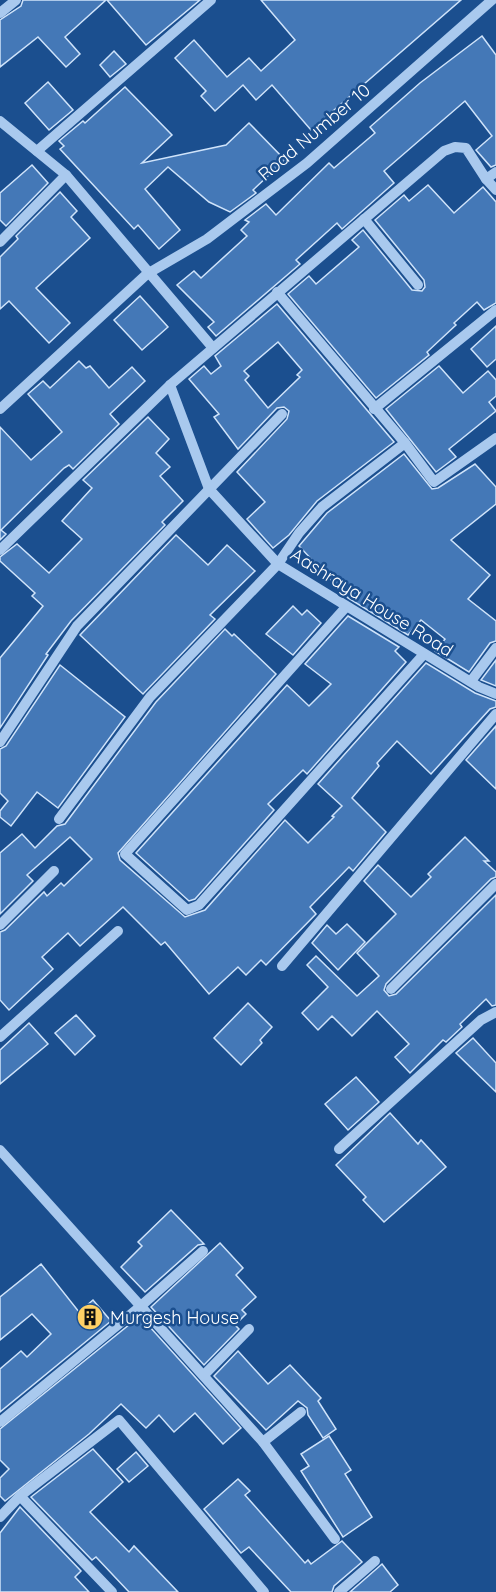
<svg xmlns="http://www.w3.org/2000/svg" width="496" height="1592" viewBox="0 0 496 1592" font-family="Quicksand,sans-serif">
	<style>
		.building { fill: #4478b7; stroke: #cfe3fa; stroke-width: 1.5; fill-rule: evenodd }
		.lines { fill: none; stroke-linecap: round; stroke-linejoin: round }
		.minor { stroke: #a9c9ee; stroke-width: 10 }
		.labels { text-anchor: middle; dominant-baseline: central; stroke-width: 5; stroke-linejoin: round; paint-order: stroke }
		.street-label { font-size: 18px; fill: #fff; stroke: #1b4f8f }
		.poi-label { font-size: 18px; fill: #fff; stroke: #1b4f8f; text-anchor: start }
	</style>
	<rect width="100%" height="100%" fill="#1b4f8f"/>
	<g class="building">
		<path d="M23 0H106L65 37 80 54 66 67 38 37 0 67V20L21 6Z"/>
		<path d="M107 0H200L146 45Z"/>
		<path d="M261 0H461L311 130 272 85 256 100 243 85 215 111 201 96 206 91 175 58 194 40 227 77 249 58 261 71 295 40Z"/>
		<path d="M482 36 496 55V165L491 167 476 150 492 136 465 101 384 171 394 183 342 229 337 223 296 260 300 264 216 336 208 327 214 322 177 285 194 271 201 278 247 236 241 230 249 222 245 220 266 204 276 215 329 163 334 168 375 133 370 127 420 83Z"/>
		<path d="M114 51 126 64 110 77 100 65Z"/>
		<path d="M48 82 73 110 49 130 25 103Z"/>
		<path d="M125 87 172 135 142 163 226 145 249 123 285 160 253 190 256 193 230 212 209 202 168 167 145 189 180 230 159 249 138 225 134 229 60 149 64 146 59 141 83 121 85 123Z"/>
		<path d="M32 165 48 183 6 226 0 220V193Z"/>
		<path d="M428 185 454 213 483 187 496 202V303L484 310 477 302 454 323 456 325 427 352 429 355 376 398 288 294 309 276 316 284 359 247 352 240 363 230 412 290 422 291 425 287 424 280 375 220 404 195 409 201Z"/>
		<path d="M60 192 77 211 71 217 90 238 36 288 70 323 49 343 9 301 0 309V257L18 239 16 236Z"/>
		<path d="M140 296 168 327 142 350 114 320Z"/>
		<path d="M277 304 394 442 317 501 289 535 273 548 247 519 265 502 237 472 287 419 289 411 284 407 277 408 238 449 214 417 219 414 189 379 204 366 211 374 221 366 215 356ZM278 342 302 370 297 375 300 377 268 408 245 380 249 376 244 371Z"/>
		<path d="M496 326V359L487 367 471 349Z"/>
		<path d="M79 361 86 368 90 366 109 388 132 367 145 381 110 414 119 424 73 469 69 465 64 468 1 530 6 534 0 540V427L31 460 62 432 28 394 43 381 50 388Z"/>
		<path d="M439 366 463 393 488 371 496 380V396L489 402 496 411 449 449 456 457 436 472 386 409Z"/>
		<path d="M148 417 169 439 156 453 170 467 160 476 183 501 162 522 165 525 71 621 46 654 48 655 0 728V658L43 606 32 596 35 593 0 561V557L17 544 49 573 82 539 62 521 92 488 83 480Z"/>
		<path d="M404 454 432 489 438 488 475 464 496 487V504L451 540 490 575 468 599 496 621V641L490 643 469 672 435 651 445 639 421 620 408 635 348 598 299 546 327 513Z"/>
		<path d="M176 535 208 565 227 545 255 571 210 615 215 619 143 694 80 635Z"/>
		<path d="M293 606 302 615 307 610 321 623 293 655 266 634Z"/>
		<path d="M348 616 399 647 395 651 406 662 307 774 303 770 268 804 274 810 195 899 189 901 136 853 287 685 309 706 331 684 305 664Z"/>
		<path d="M225 629 232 636 234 634 276 674 118 853 120 860 185 917 205 910 285 820 308 843 334 817 332 816 342 806 318 784 426 663 475 693 496 701V707L490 709 431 774 397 741 377 763 379 766 352 798 386 832 353 871 349 867 310 907 316 914 266 965 261 960 246 975 238 967 209 994 165 942 161 945 123 907 80 946 68 933 42 957 53 969 9 1010 0 1000V932L5 930 44 892 47 896 61 883 64 886 92 859 70 837 27 875 33 881 0 914V853L22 834 35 848 57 826 65 824 156 702Z"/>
		<path d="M496 660V686L481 680Z"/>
		<path d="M60 665 125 717 58 808 37 792 11 826 0 817V811L8 801 0 793V749L6 746Z"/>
		<path d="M496 726V789L466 760Z"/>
		<path d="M465 837 489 861H484L496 872V877L491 879 386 984 384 990 389 996 396 994 496 895V1005L492 1006 486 999 460 1024 462 1027 446 1042 443 1040 410 1073 395 1057 409 1044 377 1011 352 1036 332 1016 318 1030 302 1013 328 987 307 965 316 956 357 996 379 976 357 953 396 914 364 881 378 865 411 897 431 877 428 874Z"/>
		<path d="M347 924 365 942 338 970 312 943 327 925 336 934Z"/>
		<path d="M248 1003 272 1027 260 1040 262 1043 241 1065 214 1038Z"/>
		<path d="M76 1015 95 1036 75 1055 55 1033Z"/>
		<path d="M29 1023 48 1044 0 1084V1050Z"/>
		<path d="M473 1038 496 1063V1092L456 1053Z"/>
		<path d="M356 1077 379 1102 348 1130 325 1104Z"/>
		<path d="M390 1113 418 1144 421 1140 446 1167 384 1222 363 1200 366 1197 336 1165Z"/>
		<path d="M171 1210 204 1244 198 1245 145 1292 121 1267 142 1246 138 1242Z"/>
		<path d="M220 1243 243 1268 236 1275 256 1297 242 1310 246 1314 235 1325 239 1329 204 1365 151 1307Z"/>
		<path d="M41 1264 79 1312 93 1300 111 1321 0 1412V1369L21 1351 27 1357 51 1334 32 1314 0 1340V1297Z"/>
		<path d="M140 1316 241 1428 223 1444 195 1413 174 1432 159 1415 146 1428 121 1404 89 1434 5 1501 0 1496V1478L9 1469 0 1460V1429Z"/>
		<path d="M238 1351 268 1384 290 1365 321 1398 318 1401 336 1429 323 1438 308 1415 307 1408 298 1401 266 1430 214 1376Z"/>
		<path d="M329 1436 351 1470 345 1474 372 1517 343 1537 301 1471 309 1466 301 1454Z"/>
		<path d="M93 1449 123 1482 90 1512 129 1552 134 1546 178 1592H129L96 1557 92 1560 31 1497Z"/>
		<path d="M136 1452 148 1466 129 1482 117 1469Z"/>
		<path d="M238 1479 250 1491 245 1495 305 1563 308 1560 311 1564 342 1541 362 1562 334 1586 332 1592H291L249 1547 241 1553 204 1509Z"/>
		<path d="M20 1507 81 1571 75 1577 89 1592H0V1533Z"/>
		<path d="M382 1564 398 1585 390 1592H350Z"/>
	</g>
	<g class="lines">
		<g class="minor">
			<path d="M0 13 16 0"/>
			<path d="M0 121 66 175 213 348"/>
			<path d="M37 151 211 0"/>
			<path d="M486 179 496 190"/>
			<path d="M364 219 418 285"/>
			<path d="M0 242 66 175"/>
			<path d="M277 292 405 443 434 482 496 438"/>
			<path d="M170 385 209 489 278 564 479 687 496 694"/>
			<path d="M0 409 147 274 207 239 307 163 492 0"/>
			<path d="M374 409 496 310"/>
			<path d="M0 550 170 385 444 151 455 147 466 148 486 179 496 172"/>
			<path d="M346 607 125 854 187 910 199 905 424 654"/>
			<path d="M471 681 496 648"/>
			<path d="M0 742 77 626 282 414"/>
			<path d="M59 819 150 697 278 564 299 533 322 507 405 443"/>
			<path d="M0 925 54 871"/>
			<path d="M282 966 496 714"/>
			<path d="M391 989 496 884"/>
			<path d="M0 1037 118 931"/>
			<path d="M339 1149 481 1020 496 1012"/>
			<path d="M0 1150 263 1442 335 1539"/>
			<path d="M204 1375 249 1329"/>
			<path d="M0 1422 142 1305 203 1251"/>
			<path d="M263 1442 301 1412"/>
			<path d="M20 1496 112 1592"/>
			<path d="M0 1517 20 1496 119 1420 264 1592"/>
			<path d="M339 1592 375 1561"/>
		</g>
	</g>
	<defs>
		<symbol id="building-disc" viewBox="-11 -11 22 22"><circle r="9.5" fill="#ffd166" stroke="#1b4f8f"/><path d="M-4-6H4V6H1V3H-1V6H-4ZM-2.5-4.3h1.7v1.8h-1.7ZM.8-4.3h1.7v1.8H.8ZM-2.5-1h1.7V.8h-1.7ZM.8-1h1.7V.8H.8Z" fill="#111"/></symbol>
	</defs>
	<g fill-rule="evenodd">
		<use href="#building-disc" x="75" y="1302" width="30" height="30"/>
	</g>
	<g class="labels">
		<g class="street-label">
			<text transform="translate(314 132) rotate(-40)">Road Number 10</text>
			<text transform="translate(372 602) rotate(32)">Aashraya House Road</text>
		</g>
		<g class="poi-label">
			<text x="110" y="1317">Murgesh House</text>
		</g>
	</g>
</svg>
